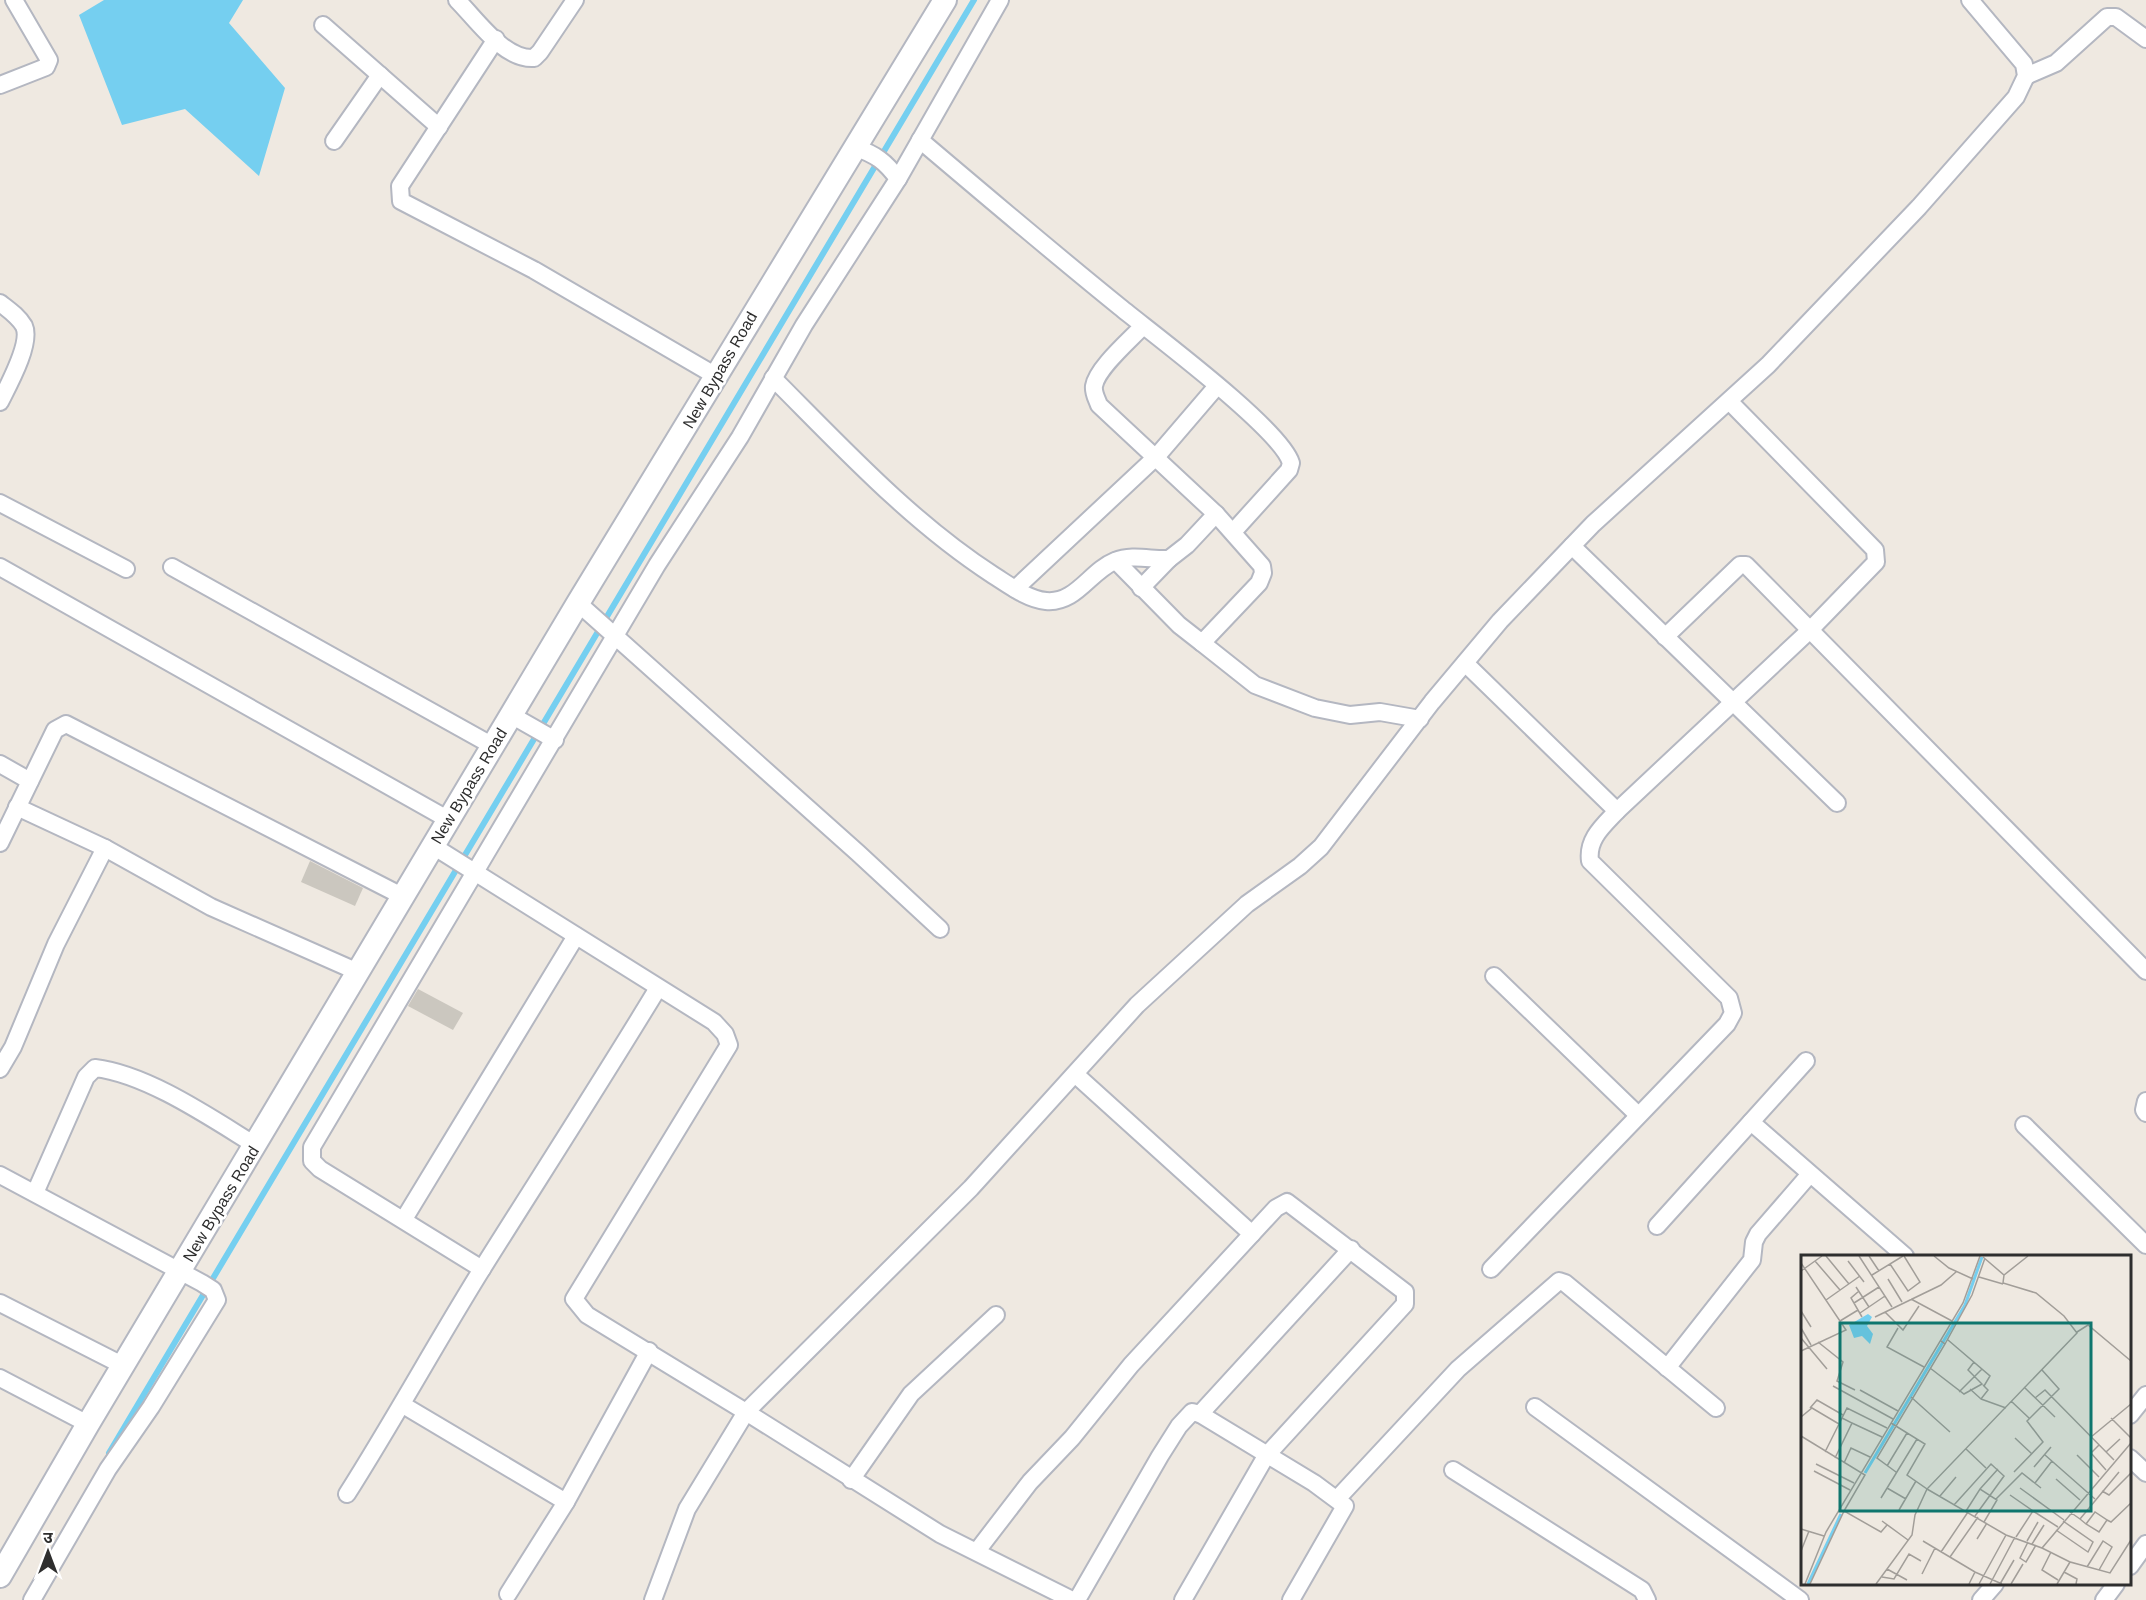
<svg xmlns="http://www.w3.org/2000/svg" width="2146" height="1600" viewBox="0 0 2146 1600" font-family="Helvetica,'Noto Sans Devanagari',sans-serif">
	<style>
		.water { fill: #75cff0 }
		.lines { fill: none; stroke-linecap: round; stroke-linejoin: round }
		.stream { stroke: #75cff0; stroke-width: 6 }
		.building { fill: #cbc7bf }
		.minor-casing { stroke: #b4b7c1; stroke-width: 20 }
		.secondary-casing { stroke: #b4b7c1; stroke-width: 26 }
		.minor { stroke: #fff; stroke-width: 16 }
		.secondary { stroke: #fff; stroke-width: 22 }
		.labels { text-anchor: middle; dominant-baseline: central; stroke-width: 5; stroke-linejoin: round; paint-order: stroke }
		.street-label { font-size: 16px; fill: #2e2e2e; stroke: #fff }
		.inset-river { fill: none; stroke: #75cff0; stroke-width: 3 }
		.inset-road { fill: none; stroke: #a29e99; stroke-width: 1.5 }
		.view { fill: #0f766e; fill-opacity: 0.15; stroke: #0f766e; stroke-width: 3 }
		.inset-edge { fill: none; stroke: #2e2e2e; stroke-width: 3 }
	</style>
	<rect width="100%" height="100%" fill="#efe9e1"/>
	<path class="water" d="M104 0H243L229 23 285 88 259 176 185 109 122 125 79 15Z"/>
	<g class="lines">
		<path class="stream" d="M109 1453 974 0"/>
	</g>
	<g class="building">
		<path d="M310 861 363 888 355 906 301 882Z"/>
		<path d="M418 989 463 1013 453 1030 408 1006Z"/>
	</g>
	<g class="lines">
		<defs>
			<g id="minor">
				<path d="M457 0C477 20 504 60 534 58L540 52 575 0"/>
				<path d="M323 25 439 127"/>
				<path d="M496 39 400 186 401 201 534 270 716 376"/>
				<path d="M2026 76 2056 63 2107 17H2116L2146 39"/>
				<path d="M0 85 46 67 49 60 14 0"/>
				<path d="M920 140C986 196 1052 252 1120 307 1153 334 1281 429 1291 463L1289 470 1233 532"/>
				<path d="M334 141 380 75"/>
				<path d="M898 179 1000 0"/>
				<path d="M0 303C9 310 18 316 24 326 32 343 8 386 0 402"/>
				<path d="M773 378C843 448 910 521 993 575 1009 585 1027 599 1046 601 1076 604 1090 571 1115 561 1132 554 1152 560 1169 559L1187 545 1216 514 1099 405C1097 399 1093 393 1094 386 1097 368 1130 340 1143 326"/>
				<path d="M0 503 126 569"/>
				<path d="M1572 546 1837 803"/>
				<path d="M1116 561 1179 625 1202 643 1259 583 1263 573 1262 566 1216 514"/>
				<path d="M0 567 449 820"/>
				<path d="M172 567 493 746"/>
				<path d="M1141 588 1169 559"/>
				<path d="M1015 589 1157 456 1217 386"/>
				<path d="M578 603 858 853 940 929"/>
				<path d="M1665 637 1740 565H1746L2146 971"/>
				<path d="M1202 643 1255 685 1315 708 1350 715 1380 712 1420 719"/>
				<path d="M1465 663 1617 811"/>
				<path d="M511 715 555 740"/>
				<path d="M0 764 30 781"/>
				<path d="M0 843 55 730 66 724 402 896"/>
				<path d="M433 846 714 1022 725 1034 729 1045 574 1299 587 1315 746 1412 687 1509 653 1600"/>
				<path d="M105 848 211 907 358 972"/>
				<path d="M1494 976 1638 1115"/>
				<path d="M0 1069 13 1047 56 944 105 848 17 807"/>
				<path d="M1075 1074 1252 1234"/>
				<path d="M2146 1101 2144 1110 2146 1113"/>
				<path d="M1751 1122 1905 1256"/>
				<path d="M2024 1125 2146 1245"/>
				<path d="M0 1175 202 1283 213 1290 217 1300 151 1407 108 1469 32 1600"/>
				<path d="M35 1193 86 1077 95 1068C147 1074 211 1118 255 1145"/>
				<path d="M404 1219 576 936"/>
				<path d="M1657 1226 1806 1061"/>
				<path d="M482 1269 320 1169 312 1161V1147L657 565 740 437 804 325 898 179C886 162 875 154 856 148"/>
				<path d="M1491 1269 1727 1024 1733 1013 1729 998 1590 861C1587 839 1603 826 1617 811L1809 631 1876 562 1875 550 1729 401"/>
				<path d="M0 1303 124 1366"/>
				<path d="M1667 1368 1752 1260 1754 1242 1758 1234 1810 1174"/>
				<path d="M0 1378 88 1424"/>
				<path d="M403 1405 566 1502"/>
				<path d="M1535 1407 1800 1600"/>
				<path d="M1200 1414 1351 1249"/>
				<path d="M2130 1415 2146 1395"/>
				<path d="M2130 1458 2146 1473"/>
				<path d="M1453 1470 1642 1590 1647 1600"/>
				<path d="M851 1480 911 1394 996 1315"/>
				<path d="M347 1494C394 1420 436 1343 482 1269 541 1175 601 1082 658 988"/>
				<path d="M1337 1499 1458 1369 1559 1281 1565 1283 1716 1408"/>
				<path d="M977 1551 1030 1482 1072 1438 1131 1365 1276 1208 1287 1202 1405 1292V1304L1266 1456 1183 1600"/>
				<path d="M2130 1566 2146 1544"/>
				<path d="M508 1594 566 1502 649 1351"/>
				<path d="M1072 1600 940 1534 746 1412 971 1188 1137 1005 1247 904 1300 866 1321 847 1432 702 1500 621 1593 524 1768 365 1919 207 2016 97 2026 76 2024 64 1970 0"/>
				<path d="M1077 1600 1160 1456 1179 1426 1192 1412 1200 1414 1314 1483 1345 1506 1291 1600"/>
				<path d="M1981 1600 1995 1584"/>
				<path d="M2104 1600 2116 1584"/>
			</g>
			<path id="secondary" d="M0 1576 88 1424 578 603 945 0"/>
		</defs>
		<use href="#minor" class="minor-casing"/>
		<use href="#secondary" class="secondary-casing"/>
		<use href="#minor" class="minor"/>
		<use href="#secondary" class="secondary"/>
	</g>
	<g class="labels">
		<g class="street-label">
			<text transform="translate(720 370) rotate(-60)">New Bypass Road</text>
			<text transform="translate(469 786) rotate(-59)">New Bypass Road</text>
			<text transform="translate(221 1204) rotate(-59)">New Bypass Road</text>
		</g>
	</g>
	<g transform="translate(1801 1255)">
		<rect width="330" height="330" fill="#efe9e1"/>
		<path d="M67 59 71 62 66 71 72 79 69 89 61 81 53 83 48 70Z" fill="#75cff0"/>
		<path class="inset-river" d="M64 218 164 50 181 2M7 329 40 259"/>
		<path class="inset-road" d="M25 1 48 29M58 1 91 52M68 1 78 16M133 1 148 13 172 24M182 2 203 20 227 1M14 6 39 35M47 6 63 27M0 8 45 75 0 96M89 9 107 36 119 27 103 1M0 16 21 1M71 20 102 1M203 20 202 28 235 38 263 61 276 78 126 234 205 280 241 293 330 188M178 22 202 29M87 24 101 47M55 32 68 52M58 36 50 43 61 62M110 44 151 66M25 45 59 21M53 48 78 32M0 56 10 72M84 57 102 75 118 51M59 58 84 41M74 62 140 30 155 17M39 66 57 55M0 73 10 90M97 73 86 92 123 112M276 77 287 70 330 106M0 83 26 114M147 85 189 121 183 131M17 87 42 107 36 126 54 135M144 89 171 40 184 3M129 113 163 139 181 129 167 115 173 107M32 131 92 164M223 132 254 162M169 134 180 144 187 135 182 130M59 135 97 156M158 137 181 114M110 142 149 177M234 143 244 135 313 205M180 144 205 153M210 146 228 163M9 153 16 145 42 160M0 162 11 153 38 169M310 163 330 183M51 168 81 182M0 181 64 220 43 256 80 277 86 270M290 182 330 149M214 183 231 199M298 190 290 198 305 215M165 194 185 213M24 197 46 153 86 173M305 197 319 184M244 200 294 244M276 200 298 222M34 203 51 168 41 163M43 208 50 193 69 202M15 209 53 228M86 211 106 178M233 212 250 192M13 216 49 235M95 217 76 203 144 89 140 86M213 217 242 187 226 166 258 134 241 115M255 224 279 245M234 228 251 206M86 233 105 244M219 233 263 265M179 234 197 214M301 236 308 240 330 218M209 240 232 256 215 282M139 241 155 222M80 243 116 184M195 244 221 218 240 233M153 250 190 209 203 221 174 261M98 255 115 226M165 256 179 234 196 245 183 267M232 256 257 272M269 257 279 264 285 269 298 277 306 265 294 257 285 269M279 264 318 217M306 265 310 267 330 248M81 266 107 285M0 274 23 281M255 275 287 297 292 287 262 266M176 284 186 268M122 286 174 317M226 286 237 267M227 287 219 303 225 307 235 290M231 289 243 270M241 293 269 307M0 296 8 276M140 297 167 257M250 297 241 315 257 325M149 302 177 262M286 312 302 286 311 292 298 315M86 314 106 325M263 317 276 324 275 329M121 319 134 293M81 322 93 324 108 299 120 306M4 329 25 277 162 48 179 1M9 329 43 256M75 329 111 280 114 260 126 234 106 220 124 189 90 168M168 329 174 317 201 329M178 329 205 280M189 329 214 282M199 329 213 305M210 329 222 309M256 329 269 307 309 318 330 285"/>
		<path class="view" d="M39 68H290V256H39Z"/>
		<rect width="330" height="330" class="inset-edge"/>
	</g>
	<g transform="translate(48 1552)" stroke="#ffffff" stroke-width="4.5" paint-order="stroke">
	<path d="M0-4.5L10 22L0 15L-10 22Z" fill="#2e2e2e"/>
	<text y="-9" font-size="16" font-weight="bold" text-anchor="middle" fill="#2e2e2e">उ</text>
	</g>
</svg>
